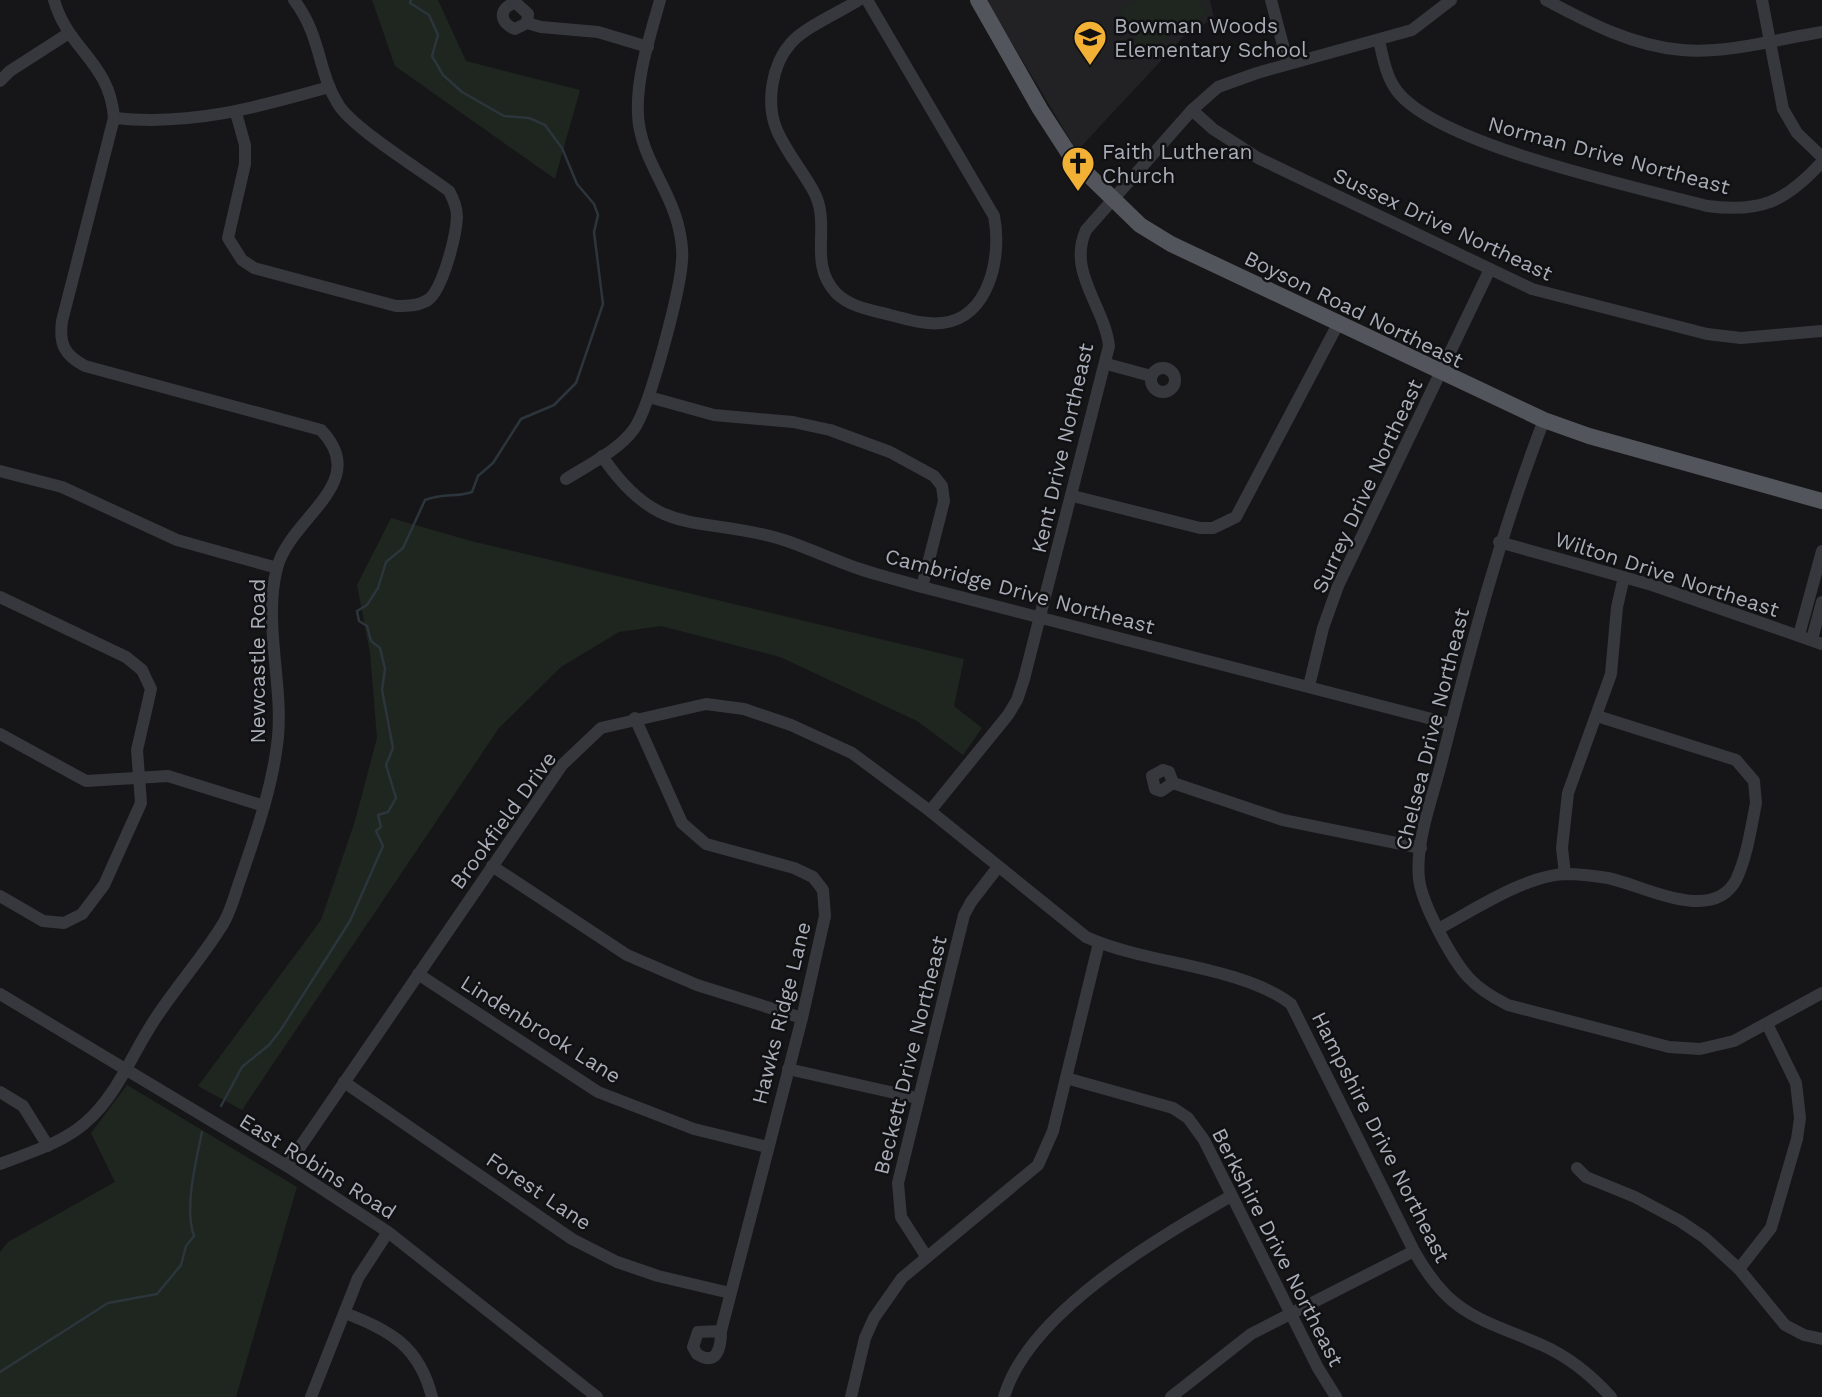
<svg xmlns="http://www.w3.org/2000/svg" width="1822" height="1397" viewBox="0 0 1822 1397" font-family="'Work Sans',sans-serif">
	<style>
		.built { fill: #222225 }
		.green { fill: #1e261f }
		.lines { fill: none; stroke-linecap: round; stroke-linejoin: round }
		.stream { stroke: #2c353c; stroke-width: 2.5 }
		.minor { stroke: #37383d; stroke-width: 12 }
		.major { stroke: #53555c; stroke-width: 16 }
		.labels { text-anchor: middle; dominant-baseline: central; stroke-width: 5; stroke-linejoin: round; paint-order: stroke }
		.poi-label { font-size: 21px; fill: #a8adb8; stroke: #111113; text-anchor: start }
		.street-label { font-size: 21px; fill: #a8adb8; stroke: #111113 }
	</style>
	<rect width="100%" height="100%" fill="#161618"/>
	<path class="built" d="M986 0H1210L1214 18 1184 36 1077 151Z"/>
	<g class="green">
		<path d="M372 0H438L466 61 580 90 555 179 395 66Z"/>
		<path d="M1137 0H1200L1208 13 1143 51 1119 10Z"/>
		<path d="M391 518 471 541 964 659 954 706 982 728 963 755 917 721 780 657 661 626 619 632 561 667 499 728 242 1110 198 1086 321 920 355 821 377 738 370 653 357 585Z"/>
		<path d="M127 1085 297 1187 236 1397H0V1252L8 1242 115 1182 91 1133Z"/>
	</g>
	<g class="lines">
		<g class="stream">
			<path d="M221 1106 242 1067 269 1045 280 1031 350 921 383 846 376 831 381 827 378 815 388 812 396 798 386 765 393 748 382 690 385 669 380 648 371 641 367 626 359 621 357 611 367 605 378 588 386 562 403 548 425 500C446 492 454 498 472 492L478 476 493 463 521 419 554 405 576 383 603 304 594 232 598 215 594 204 577 184 562 148 545 125 529 118 504 116 462 92 443 75 432 56 438 35 429 15 410 3 411 0"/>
			<path d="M0 1372 108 1303 157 1294 181 1265 186 1246 194 1236C184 1208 196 1161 202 1132"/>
		</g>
		<g class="minor">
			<path d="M859 0C840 12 805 27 791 43 772 64 766 102 776 128 785 151 803 171 814 192 832 226 807 262 836 293 850 307 871 310 890 315 907 319 924 325 942 323 990 318 1002 255 994 216L867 0"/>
			<path d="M1271 0 1288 64"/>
			<path d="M1546 0C1589 23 1633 46 1682 50 1727 54 1778 39 1822 32"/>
			<path d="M1762 0 1783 109 1797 133 1822 157"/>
			<path d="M527 23 515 29C499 23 498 7 516 3L528 14 527 23 541 27 598 32 648 47"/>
			<path d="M1379 41C1383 57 1386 77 1397 91 1438 145 1636 187 1707 206 1761 213 1785 202 1822 162"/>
			<path d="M0 81 10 71 69 33"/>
			<path d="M1192 110 1213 129 1258 158 1532 289 1707 334 1741 338 1822 331"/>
			<path d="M236 113 245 145V164L228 238 242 260 254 268 396 306C407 306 418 306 428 300 443 289 456 236 457 217 457 207 454 200 449 191 424 172 352 128 338 104 317 70 322 37 294 0"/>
			<path d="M114 118C192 126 255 108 329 87"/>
			<path d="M1107 364 1151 376"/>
			<circle cx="1163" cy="380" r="12"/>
			<path d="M649 397 714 415 793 422 830 430 890 452 934 476 942 486 944 501 922 587"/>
			<path d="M1544 420C1501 531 1471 645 1442 760 1433 797 1415 841 1419 879 1422 904 1452 960 1469 978 1480 990 1494 998 1508 1005L1669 1047 1700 1049 1734 1041 1822 993"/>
			<path d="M602 456C660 542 701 514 784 540 808 548 831 559 854 567 876 575 899 580 922 587L1451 724"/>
			<path d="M0 471 62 487 177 540 277 568"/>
			<path d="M566 479C588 465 618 451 634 429 650 407 680 291 682 261 683 251 681 238 679 229 670 188 640 157 638 115 636 76 650 37 660 0"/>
			<path d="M1073 496 1200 528H1213L1236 517 1338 324"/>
			<path d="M1499 542 1652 585 1822 644"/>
			<path d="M0 597 126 657 142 670 151 689 137 750 141 803 104 885 82 914 64 923 43 921 0 896"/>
			<path d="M1799 635 1822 551"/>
			<path d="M1812 639 1822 602"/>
			<path d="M1309 686 1323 628 1338 586 1490 269"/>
			<path d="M635 718 682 823 706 844 794 868 813 877 823 890 825 916 802 1018 721 1331 698 1332 693 1347 697 1354C717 1367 721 1348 721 1331"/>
			<path d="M0 734 86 781 168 776 264 806"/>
			<path d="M1173 783 1161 791 1155 789 1152 776 1163 770 1169 772 1173 783 1283 820 1421 848"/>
			<path d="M930 811 1008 715 1017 700 1024 679 1109 346C1104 305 1067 272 1086 230L1192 110 1218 87 1257 73 1412 30 1451 0"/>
			<path d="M492 866 627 955 697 985 802 1018"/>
			<path d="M1565 874 1562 848 1568 793 1611 674 1617 607 1624 577"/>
			<path d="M1440 928C1474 910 1526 875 1566 874 1580 874 1595 876 1608 878 1643 885 1712 925 1736 880 1747 857 1751 828 1756 803L1754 781 1736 760 1597 716"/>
			<path d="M418 974 598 1092 694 1129 767 1147"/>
			<path d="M0 994 287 1166 388 1232 597 1397"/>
			<path d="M788 1069 917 1098"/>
			<path d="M1066 1078 1173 1108 1188 1118 1204 1140 1318 1368 1336 1397"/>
			<path d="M344 1082 572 1239 617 1262 658 1276 730 1293"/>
			<path d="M0 1092 23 1106 48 1146"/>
			<path d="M0 1164C30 1152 61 1144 85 1123 114 1099 130 1059 150 1027 172 991 201 960 223 924 231 911 235 894 240 880 256 833 273 786 278 737 283 682 263 622 277 568 291 516 372 483 321 430L85 366C64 355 59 344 62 321L114 118C110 62 68 50 54 0"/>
			<path d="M287 1166 562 765 601 728 706 704 744 709 791 725 852 753 930 811 1086 937C1145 964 1242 966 1291 1004L1414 1251C1423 1267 1433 1282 1446 1295 1472 1321 1509 1330 1542 1345 1569 1357 1592 1376 1611 1397"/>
			<path d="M1577 1168 1586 1177 1635 1197 1680 1221 1705 1238 1739 1269 1785 1325 1804 1335 1822 1339"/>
			<path d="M926 1256 901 1217 898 1183 964 915 971 902 998 867"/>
			<path d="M1739 1269 1771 1228 1797 1139 1800 1118 1796 1083 1768 1026"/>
			<path d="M345 1313C391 1331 419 1346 432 1397"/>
			<path d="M311 1397 358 1278 388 1232"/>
			<path d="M851 1397 865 1338 874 1318 902 1278 1038 1165 1053 1131 1099 943"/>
			<path d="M1004 1397C1028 1313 1158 1238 1231 1196"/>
			<path d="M1171 1397 1251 1334 1414 1251"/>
		</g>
		<path class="major" d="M978 0 1040 109 1073 160 1140 225 1171 244 1544 420 1589 436 1822 501"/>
	</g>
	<defs>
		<symbol id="school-pin" viewBox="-11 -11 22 30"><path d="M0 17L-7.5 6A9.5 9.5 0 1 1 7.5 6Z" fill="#f2b134" stroke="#111113"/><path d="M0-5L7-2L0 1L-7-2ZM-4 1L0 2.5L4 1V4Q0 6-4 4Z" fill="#111"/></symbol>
		<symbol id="church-pin" viewBox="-11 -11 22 30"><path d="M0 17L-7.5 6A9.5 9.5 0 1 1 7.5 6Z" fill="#f2b134" stroke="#111113"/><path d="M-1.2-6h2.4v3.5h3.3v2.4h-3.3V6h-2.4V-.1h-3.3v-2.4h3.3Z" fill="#111"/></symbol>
	</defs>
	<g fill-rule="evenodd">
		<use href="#school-pin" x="1071" y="18" width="38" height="52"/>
		<use href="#church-pin" x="1059" y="144" width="38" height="52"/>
	</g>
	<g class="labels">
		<g class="poi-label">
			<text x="1114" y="25">Bowman Woods<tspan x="1114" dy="24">Elementary School</tspan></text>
			<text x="1102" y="151">Faith Lutheran<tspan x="1102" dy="24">Church</tspan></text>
		</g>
		<g class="street-label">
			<text transform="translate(1609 155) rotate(15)">Norman Drive Northeast</text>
			<text transform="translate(1443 224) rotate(25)">Sussex Drive Northeast</text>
			<text transform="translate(1354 309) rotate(26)">Boyson Road Northeast</text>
			<text transform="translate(1062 448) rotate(-77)">Kent Drive Northeast</text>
			<text transform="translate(1367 486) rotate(-65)">Surrey Drive Northeast</text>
			<text transform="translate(1667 574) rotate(18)">Wilton Drive Northeast</text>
			<text transform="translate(1020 591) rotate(15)">Cambridge Drive Northeast</text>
			<text transform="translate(257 661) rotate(-90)">Newcastle Road</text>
			<text transform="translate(1432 729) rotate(-76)">Chelsea Drive Northeast</text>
			<text transform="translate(503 820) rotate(-54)">Brookfield Drive</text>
			<text transform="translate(781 1013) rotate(-76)">Hawks Ridge Lane</text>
			<text transform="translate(541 1029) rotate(32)">Lindenbrook Lane</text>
			<text transform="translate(910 1055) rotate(-76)">Beckett Drive Northeast</text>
			<text transform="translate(1381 1137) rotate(63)">Hampshire Drive Northeast</text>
			<text transform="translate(318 1166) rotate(32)">East Robins Road</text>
			<text transform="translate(539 1191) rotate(34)">Forest Lane</text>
			<text transform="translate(1278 1247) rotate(63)">Berkshire Drive Northeast</text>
		</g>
	</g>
</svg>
